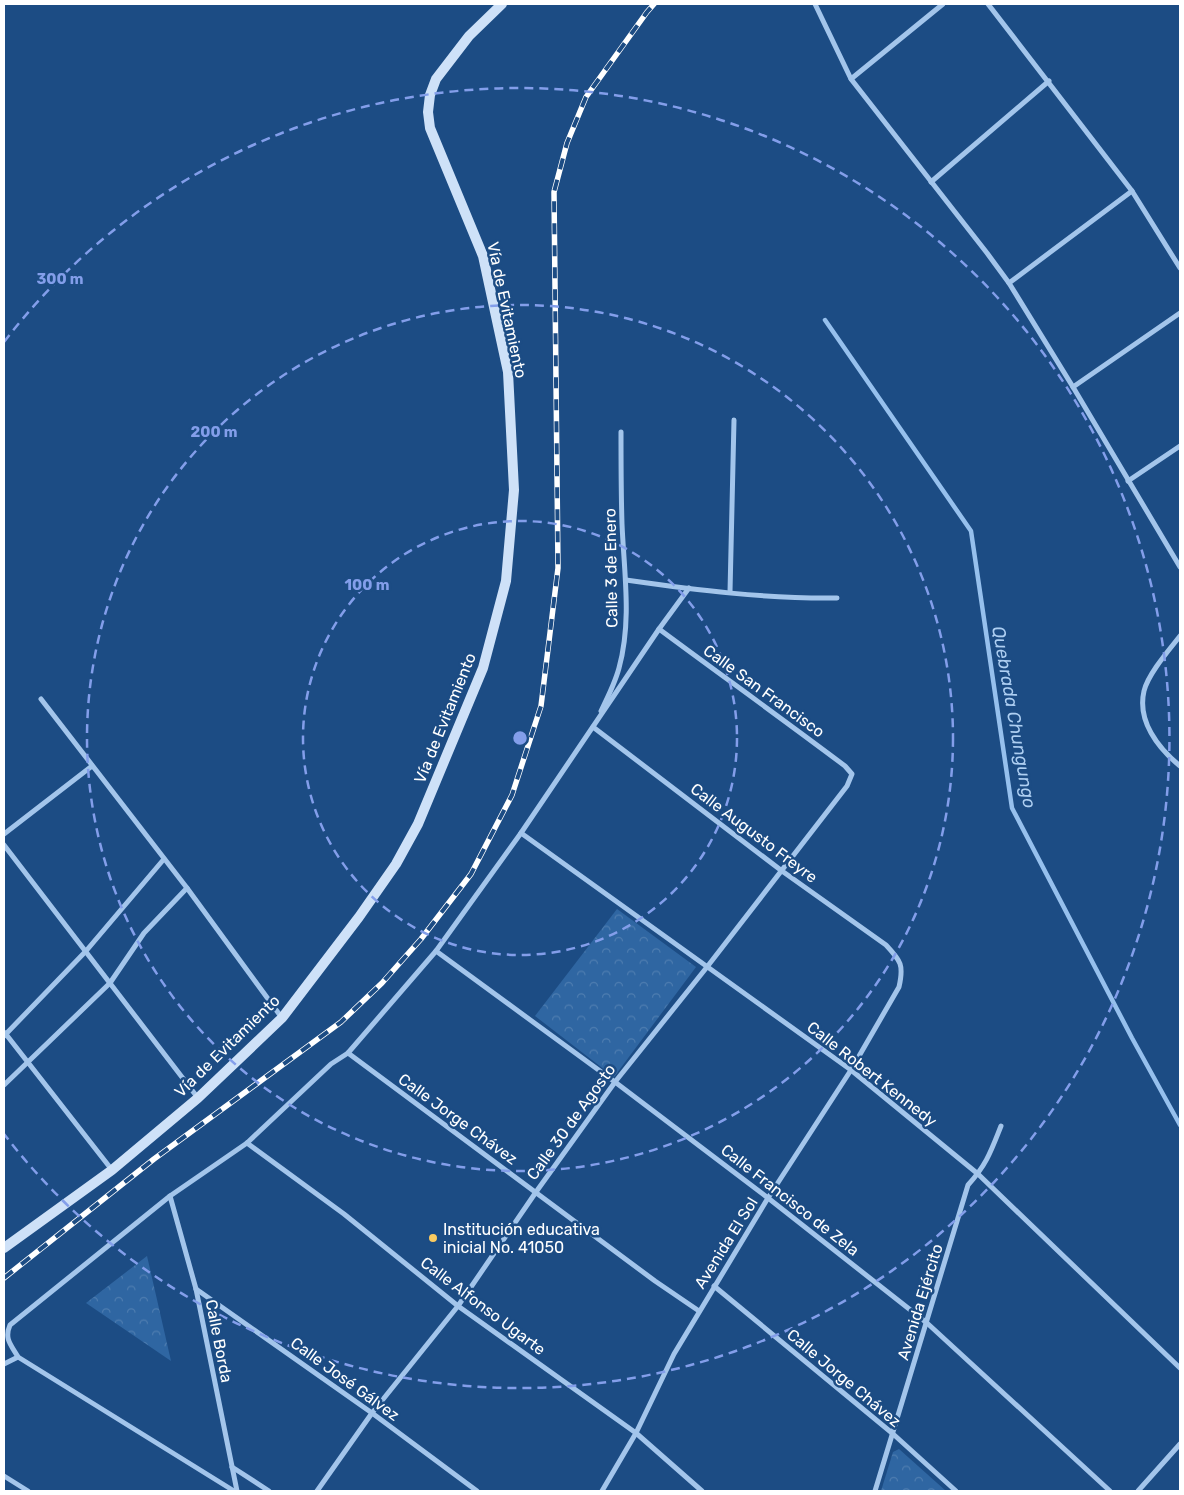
<svg xmlns="http://www.w3.org/2000/svg" width="1184" height="1495" viewBox="0 0 1184 1495" font-family="Rubik,sans-serif">
	<style>
		.park { fill: url(#park-crowns) }
		.lines { fill: none; stroke-linecap: round; stroke-linejoin: round }
		.stream { stroke: #96c0ed; stroke-width: 4.5 }
		.street { stroke: #a3c5eb; stroke-width: 5 }
		.secondary { stroke: #cee1f8; stroke-width: 10 }
		.rail-casing { stroke: #fff; stroke-width: 5.5 }
		.rail { stroke: #1c4c84; stroke-width: 4; stroke-dasharray: 11; stroke-linecap: butt }
		.ring { fill: none; stroke: #839eea; stroke-width: 2.5; stroke-dasharray: 9 6 }
		.poi-dot { fill: #fbcb60; stroke: #1c4c84; stroke-width: 2 }
		.labels { text-anchor: middle; dominant-baseline: central; stroke-width: 5; stroke-linejoin: round; paint-order: stroke }
		.street-label { font-size: 16px; fill: #fff; stroke: #1c4c84 }
		.poi-label { font-size: 16px; fill: #fff; stroke: #1c4c84; text-anchor: start }
		.water-label { font-size: 18px; font-style: italic; fill: #aecff2; stroke: #1c4c84 }
		.centre { fill: #839eea; stroke: #1c4c84; stroke-width: 2.5 }
		.ring-label { font-size: 15px; text-anchor: middle; font-weight: bold; fill: #839eea; stroke: #1c4c84; stroke-width: 5; stroke-linejoin: round; paint-order: stroke }
	</style>
	<defs>
		<pattern id="park-crowns" width="20" height="18" patternUnits="userSpaceOnUse" patternTransform="scale(1.25)"><rect width="20" height="18" fill="#2f66a2"/><path d="M2 6a3 3 0 1 1 6 0M12 15a3 3 0 1 1 6 0" fill="none" stroke="#4e7db0"/></pattern>
	</defs>
	<rect width="100%" height="100%" fill="#1c4c84"/>
	<g class="park">
		<path d="M617 909 696 967 614 1077 535 1016Z"/>
		<path d="M147 1256 171 1361 86 1303Z"/>
		<path d="M899 1449 946 1491H881L893 1452Z"/>
	</g>
	<g class="lines">
		<path class="stream" d="M825 320 971 531 1012 808 1132 1038 1180 1125"/>
		<g class="street">
			<path d="M815 4 851 79 987 253 1009 283 1073 387 1180 567"/>
			<path d="M988 4 1132 191 1180 268"/>
			<path d="M851 79 943 4"/>
			<path d="M931 182 1049 81"/>
			<path d="M1009 283 1132 191"/>
			<path d="M1073 387 1180 313"/>
			<path d="M1128 481 1180 446"/>
			<path d="M626 580C696 590 766 599 837 598"/>
			<path d="M730 592 734 420"/>
			<path d="M1180 636C1169 650 1148 674 1144 691 1137 721 1158 748 1180 766"/>
			<path d="M41 699 187 888 282 1018"/>
			<path d="M601 711C608 697 615 683 619 668 632 621 624 572 622 524 621 493 621 463 621 432"/>
			<path d="M593 727 782 871 886 945C901 961 904 965 899 987L851 1070 768 1198 674 1354 636 1433 602 1491"/>
			<path d="M521 833 851 1070 978 1174 1180 1368"/>
			<path d="M4 834 92 766"/>
			<path d="M4 845 198 1098"/>
			<path d="M436 951 615 1082 768 1198 927 1323 1110 1491"/>
			<path d="M5 1033 112 1170"/>
			<path d="M4 1036 86 951 164 859"/>
			<path d="M348 1053 655 1281 699 1311"/>
			<path d="M4 1085 110 983 144 933 187 888"/>
			<path d="M247 1143 344 1214 458 1306 636 1433 702 1491"/>
			<path d="M170 1196 196 1289 237 1491"/>
			<path d="M714 1286 892 1433 956 1491"/>
			<path d="M196 1289 372 1413 477 1491"/>
			<path d="M4 1364 18 1357"/>
			<path d="M232 1467 269 1491"/>
			<path d="M4 1476 28 1491"/>
			<path d="M234 1491 18 1357C11 1345 4 1339 10 1325L170 1196 247 1143 331 1064 348 1053 436 951 521 833 659 629 689 588"/>
			<path d="M317 1491 372 1413 458 1306 536 1192 615 1082 707 967 847 786 852 774 845 766C784 720 721 675 659 629"/>
			<path d="M875 1491 968 1185C987 1164 991 1151 1001 1126"/>
			<path d="M1138 1491 1180 1444"/>
		</g>
		<path class="secondary" d="M4 1248 112 1170 198 1098 282 1018 359 917 396 864 418 824 483 668 506 581 514 490 508 372 483 256 430 128 428 112 430 95 436 79 469 36 502 4"/>
		<defs>
			<path id="rail" d="M4 1278 154 1159 341 1022 382 983 421 939 471 874 512 795 541 706 558 568 554 192 567 143 586 97 647 12 654 4"/>
		</defs>
		<use href="#rail" class="rail-casing"/>
		<use href="#rail" class="rail"/>
	</g>
	<g class="ring">
		<circle cx="520" cy="738" r="217"/>
		<circle cx="520" cy="738" r="433"/>
		<path d="M4 342A650 650 0 1 1 4 1134"/>
	</g>
	<circle class="poi-dot" cx="433" cy="1238" r="5"/>
	<g class="labels">
		<g class="street-label">
			<text transform="translate(507 310) rotate(78)">Vía de Evitamiento</text>
			<text transform="translate(611 568) rotate(-91)">Calle 3 de Enero</text>
			<text transform="translate(764 691) rotate(36)">Calle San Francisco</text>
			<text transform="translate(445 718) rotate(-68)">Vía de Evitamiento</text>
			<text transform="translate(754 833) rotate(37)">Calle Augusto Freyre</text>
			<text transform="translate(227 1046) rotate(-44)">Vía de Evitamiento</text>
			<text transform="translate(872 1074) rotate(38)">Calle Robert Kennedy</text>
			<text transform="translate(458 1119) rotate(36)">Calle Jorge Chávez</text>
			<text transform="translate(571 1122) rotate(-54)">Calle 30 de Agosto</text>
			<text transform="translate(790 1200) rotate(38)">Calle Francisco de Zela</text>
			<text transform="translate(726 1243) rotate(-58)">Avenida El Sol</text>
			<text transform="translate(920 1302) rotate(-73)">Avenida Ejército</text>
			<text transform="translate(483 1306) rotate(37)">Calle Alfonso Ugarte</text>
			<text transform="translate(219 1341) rotate(79)">Calle Borda</text>
			<text transform="translate(844 1378) rotate(40)">Calle Jorge Chávez</text>
			<text transform="translate(345 1379) rotate(36)">Calle José Gálvez</text>
		</g>
		<g class="poi-label">
			<text x="443" y="1229">Institución educativa<tspan x="443" dy="18">inicial No. 41050</tspan></text>
		</g>
		<g class="water-label">
			<text transform="translate(1014 717) rotate(80)">Quebrada Chungungo</text>
		</g>
	</g>
	<circle cx="520" cy="738" r="8" class="centre"/>
	<g class="ring-label">
		<text x="60" y="284">300 m</text>
		<text x="214" y="437">200 m</text>
		<text x="367" y="590">100 m</text>
	</g>
	<rect width="1184" height="1495" fill="none" stroke="#ffffff" stroke-width="10"/>
</svg>
